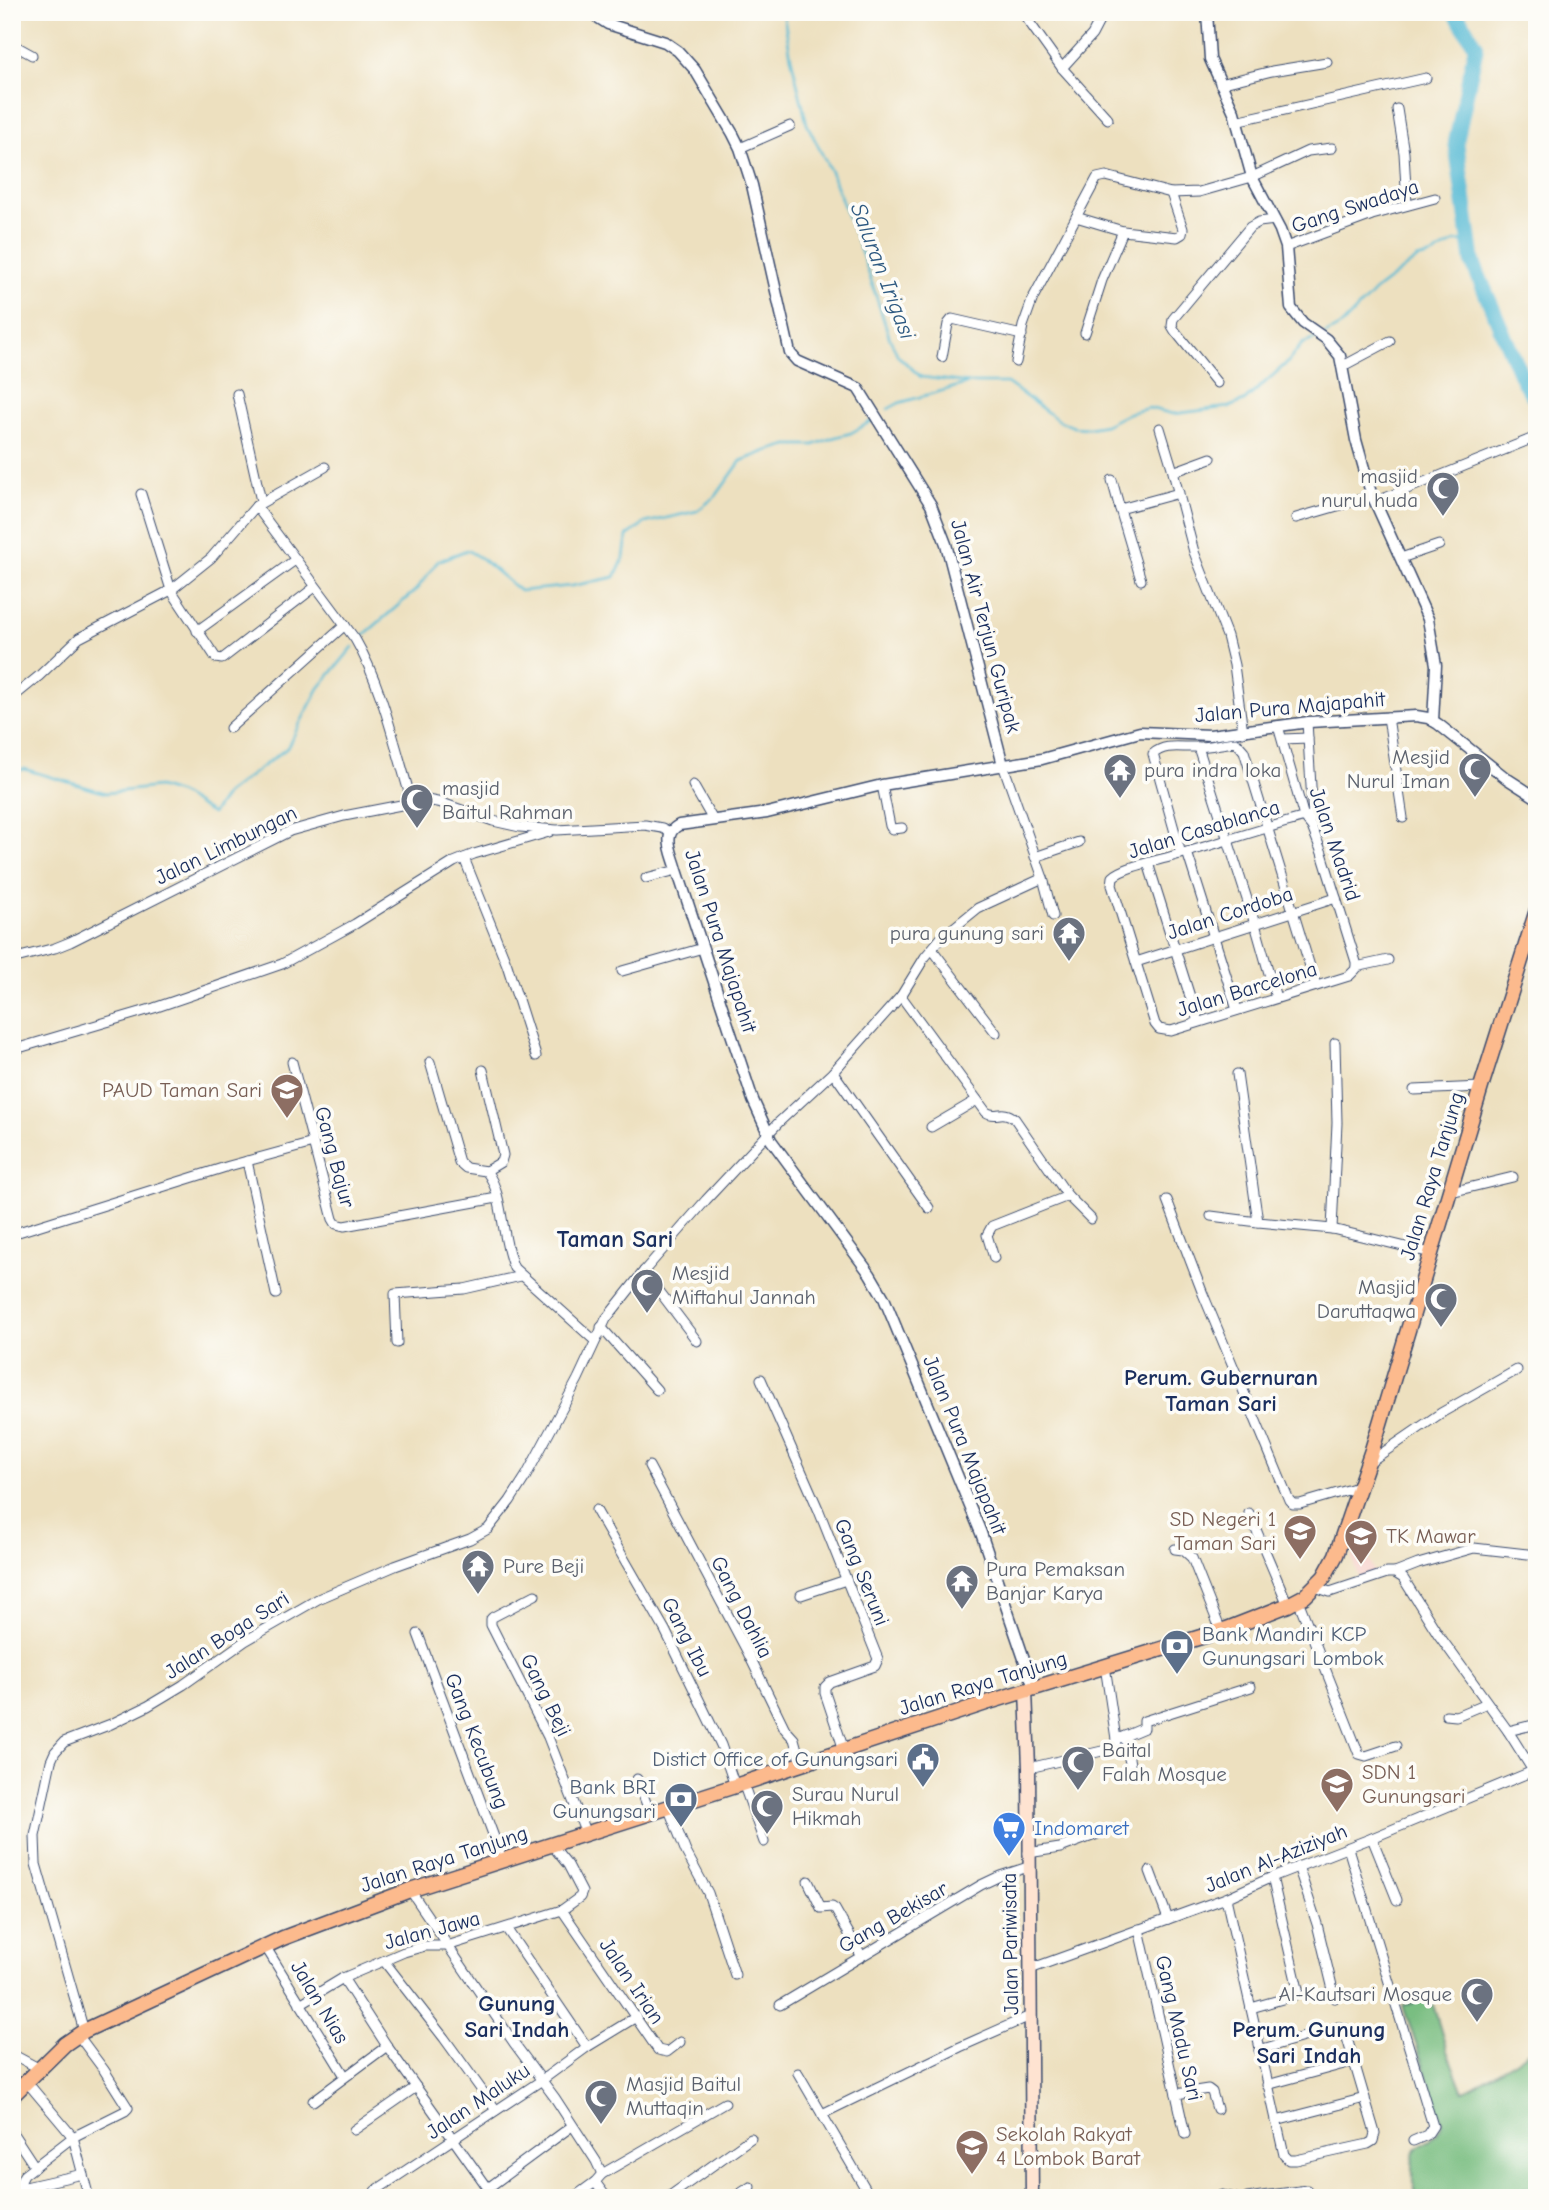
<svg xmlns="http://www.w3.org/2000/svg" width="1549" height="2210" viewBox="0 0 1549 2210" font-family="'Comic Neue',sans-serif">
	<style>
		.built { fill: #f7d0ca }
		.forest { fill: #79be81; stroke: #4a7670; stroke-width: 2 }
		.lines { fill: none; stroke-linecap: round; stroke-linejoin: round }
		.stream { stroke: #56bad4; stroke-width: 2.5 }
		.river { stroke: #56bad4; stroke-width: 16 }
		.minor-casing { stroke: #3a4a6d; stroke-width: 11 }
		.tertiary-casing { stroke: #3a4a6d; stroke-width: 13 }
		.secondary-casing { stroke: #3a4a6d; stroke-width: 15 }
		.primary-casing { stroke: #3a4a6d; stroke-width: 17 }
		.minor { stroke: #fff; stroke-width: 9 }
		.tertiary { stroke: #fff; stroke-width: 10 }
		.secondary { stroke: #fee3d1; stroke-width: 12 }
		.primary { stroke: #fcba8d; stroke-width: 14 }
		.labels { text-anchor: middle; dominant-baseline: central; stroke-width: 7; stroke-linejoin: round; paint-order: stroke }
		.street-label { font-size: 21px; fill: #1b2f5e; stroke: #fdfcf7 }
		.worship-label { font-size: 21px; fill: #5b616d; stroke: #fdfcf7; text-anchor: start }
		.education-label { font-size: 21px; fill: #785e54; stroke: #fdfcf7; text-anchor: start }
		.service-label { font-size: 21px; fill: #4e5e75; stroke: #fdfcf7; text-anchor: end }
		.shop-label { font-size: 21px; fill: #366cbe; stroke: #fdfcf7; text-anchor: start }
		.water-label { font-size: 23px; font-style: italic; fill: #2d5981; stroke: #fdfcf7 }
		.neighbourhood-label { font-size: 23px; font-weight: bold; fill: #1b2f5e; stroke: #fdfcf7 }
		.quarter-label { font-size: 24px; font-weight: bold; fill: #1b2f5e; stroke: #fdfcf7 }
	</style>
	<rect width="100%" height="100%" fill="#fdfcf7"/>
	<filter id="ink" filterUnits="userSpaceOnUse"><feTurbulence type="fractalNoise" baseFrequency=".0143" numOctaves="2"/><feDisplacementMap in="SourceGraphic" scale="14" xChannelSelector="R" yChannelSelector="G"/><feConvolveMatrix kernelMatrix="1 2 1 2 8 2 1 2 1" color-interpolation-filters="sRGB"/></filter>
	<filter id="wash" filterUnits="userSpaceOnUse"><feTurbulence type="fractalNoise" baseFrequency=".00686" numOctaves="4" result="noise"/><feDisplacementMap in="SourceGraphic" scale="28" xChannelSelector="R" yChannelSelector="G"/><feGaussianBlur stdDeviation="1.57" result="paint"/><feColorMatrix in="noise" values="0 0 0 0 0 0 0 0 0 0 0 0 0 0 0 0 0 1.4 0 .05"/><feComposite in="paint" operator="in"/></filter>
	<g filter="url(#wash)">
		<rect width="100%" height="100%" fill="#ede0bf"/>
		<path class="built" d="M1366 1551 1375 1576 1360 1582 1351 1556Z"/>
		<path class="forest" d="M1431 1998 1447 2051 1463 2092 1514 2062 1537 2046V2190L1525 2188 1512 2198H1417C1414 2185 1410 2171 1413 2158 1417 2139 1441 2144 1442 2120L1403 2006Z"/>
		<g class="lines">
			<g class="stream">
				<path d="M783 12 791 57 807 124 831 172 867 268 890 339 898 356 921 377 969 383H1007L1058 420 1074 427 1089 428 1105 425 1129 413 1149 408 1173 414 1229 407 1244 401 1288 362 1302 344 1318 338"/>
				<path d="M1324 335 1342 325 1376 290 1417 259 1433 255 1455 242 1469 241"/>
				<path d="M888 409 899 403 966 384"/>
				<path d="M364 635 416 590 438 561 467 550 482 559 520 591 572 586 615 577 624 558 627 536 645 523 697 511 716 496 741 461 767 451 788 445H814L832 438 851 433 875 419"/>
				<path d="M12 772 24 769 106 793 158 787 180 794 212 814 226 794 287 748 319 688 353 647"/>
			</g>
			<path class="river" d="M1455 12 1476 46 1456 142 1473 263 1523 380 1537 401"/>
		</g>
	</g>
	<g filter="url(#ink)">
		<g class="lines">
			<defs>
				<g id="minor">
					<path d="M1022 12 1062 68 1108 119"/>
					<path d="M12 44 32 55"/>
					<path d="M1062 68 1092 35 1104 12"/>
					<path d="M1220 84 1272 71 1327 62"/>
					<path d="M1397 109 1404 153 1407 205"/>
					<path d="M1236 121 1426 78"/>
					<path d="M740 148 790 126"/>
					<path d="M1076 217 1123 231 1177 237 1182 234 1183 229 1171 193"/>
					<path d="M1286 247 1372 215 1435 198"/>
					<path d="M1085 333 1102 280 1123 231"/>
					<path d="M942 357 948 324 952 319 1022 335"/>
					<path d="M1016 362 1023 326 1033 298 1097 178 1106 176 1171 193 1199 192 1252 177 1308 151 1332 148"/>
					<path d="M1343 366 1390 341"/>
					<path d="M1217 383 1175 331 1172 326 1173 319 1250 227 1259 222 1275 220"/>
					<path d="M237 394 261 501"/>
					<path d="M1160 428 1173 471"/>
					<path d="M1211 458 1173 472 1194 552 1227 636 1234 665 1243 732"/>
					<path d="M1112 480 1120 509 1179 493"/>
					<path d="M141 494 171 590 216 658 222 659 315 587"/>
					<path d="M1375 502 1536 437"/>
					<path d="M256 506 355 639C382 685 396 751 412 802"/>
					<path d="M1120 509 1141 580"/>
					<path d="M1296 518 1372 496"/>
					<path d="M1401 558 1439 545"/>
					<path d="M197 631 295 560"/>
					<path d="M12 698 39 676 79 638 171 590 211 558 256 506 325 467"/>
					<path d="M1388 717 1403 818"/>
					<path d="M1307 722 1313 818"/>
					<path d="M1278 726 1304 817 1312 827 1322 853 1356 962V969L1349 976 1171 1031 1159 1029 1155 1024 1112 885 1113 877C1125 866 1157 861 1173 856 1220 843 1266 827 1313 815"/>
					<path d="M230 728 345 625"/>
					<path d="M1283 739 1308 738"/>
					<path d="M1198 747 1255 924 1276 998"/>
					<path d="M1003 765 1043 878 1053 916"/>
					<path d="M693 785 713 820"/>
					<path d="M882 785 890 826 892 829 902 828"/>
					<path d="M1187 852 1237 1010"/>
					<path d="M1181 854 1153 754C1166 743 1181 748 1196 747 1209 747 1223 743 1236 742L1244 751 1316 986"/>
					<path d="M1035 857 1079 842"/>
					<path d="M464 858 507 965 536 1056"/>
					<path d="M1148 863 1198 1022"/>
					<path d="M646 878 677 870"/>
					<path d="M932 949 996 1033"/>
					<path d="M12 959 55 948 70 942 290 831 344 816 427 800 442 803 493 821 520 827 557 830 645 825 662 828 670 832"/>
					<path d="M1136 962 1336 898"/>
					<path d="M1356 967 1388 960"/>
					<path d="M622 971 703 948"/>
					<path d="M901 996 986 1112C996 1119 1002 1108 1015 1119L1068 1196 1091 1219"/>
					<path d="M12 1050 154 1008 282 964 355 924 454 862 474 854 549 832"/>
					<path d="M292 1062 333 1219 336 1224 344 1226 497 1198"/>
					<path d="M430 1062 459 1162 466 1168 486 1171C504 1192 501 1241 514 1268L594 1340"/>
					<path d="M483 1070 503 1155 501 1162 486 1171"/>
					<path d="M833 1072 929 1208"/>
					<path d="M1237 1074 1258 1222 1332 1229 1431 1253"/>
					<path d="M1414 1090 1481 1087"/>
					<path d="M931 1127 977 1100"/>
					<path d="M247 1161 276 1294"/>
					<path d="M1451 1192 1513 1177"/>
					<path d="M1167 1200 1203 1294 1289 1500 1293 1504H1300L1358 1487"/>
					<path d="M1211 1216 1258 1222"/>
					<path d="M1332 1229 1337 1123 1335 1043"/>
					<path d="M12 1234 229 1166 313 1143"/>
					<path d="M994 1258 987 1235 992 1226 1068 1196"/>
					<path d="M644 1271 697 1341"/>
					<path d="M601 1327 657 1390"/>
					<path d="M397 1343 395 1294 464 1289 521 1276"/>
					<path d="M761 1379 819 1511 878 1659 875 1666 830 1682 825 1687V1693L844 1750"/>
					<path d="M1368 1463 1441 1413 1517 1370"/>
					<path d="M649 1466 748 1653 785 1729 794 1739 801 1764"/>
					<path d="M596 1510 665 1630 721 1745 735 1786"/>
					<path d="M1249 1513 1288 1605"/>
					<path d="M1175 1549 1183 1550 1192 1558 1221 1631"/>
					<path d="M1395 1573 1418 1564 1474 1548 1537 1555"/>
					<path d="M1315 1587 1330 1592 1387 1573H1395L1403 1578 1438 1634 1508 1731 1537 1777"/>
					<path d="M535 1595 493 1617 491 1619V1625L548 1737 586 1834"/>
					<path d="M801 1595 846 1580"/>
					<path d="M1298 1600 1359 1754 1366 1756 1396 1746"/>
					<path d="M418 1634 503 1861"/>
					<path d="M1105 1666 1116 1739 1125 1736 1132 1775"/>
					<path d="M1446 1715 1456 1716 1487 1703"/>
					<path d="M1508 1731 1537 1724"/>
					<path d="M1125 1736 1144 1728V1721L1251 1687"/>
					<path d="M1029 1768 1115 1748 1116 1739"/>
					<path d="M637 1779 650 1813"/>
					<path d="M743 1783 764 1842"/>
					<path d="M668 1807 686 1852 708 1893 735 1975"/>
					<path d="M1372 1838 1397 1900"/>
					<path d="M1348 1848 1433 2126 1427 2135 1413 2141"/>
					<path d="M1028 1853 1060 1848 1111 1829"/>
					<path d="M1298 1866 1317 1924 1335 1998"/>
					<path d="M1150 1871 1168 1919"/>
					<path d="M808 1881 821 1908 832 1907 835 1909 861 1955"/>
					<path d="M410 1890 514 2043 555 2098 596 2161 602 2174"/>
					<path d="M1226 1898 1284 2155 1289 2160H1296L1368 2144 1373 2141 1375 2133 1344 2028 1338 2027 1259 2050"/>
					<path d="M562 1910 658 2050 667 2052 680 2042"/>
					<path d="M506 1928 587 2047"/>
					<path d="M1139 1929 1185 2134"/>
					<path d="M265 1946 345 2076"/>
					<path d="M384 1961 444 2038 496 2110"/>
					<path d="M1030 1969 1226 1898 1272 1877 1372 1838 1533 1771"/>
					<path d="M343 1978 387 2046 495 2198"/>
					<path d="M300 2004 343 1978 404 1952 425 1946H447L562 1910 580 1897 582 1892 568 1865 552 1845"/>
					<path d="M780 2005 981 1885 1000 1876 1028 1867"/>
					<path d="M1251 2008 1293 1996 1298 1989 1272 1877"/>
					<path d="M84 2031 36 1864 35 1836 51 1761 55 1752 64 1742 111 1724 148 1706 183 1685 245 1641 318 1599 395 1566 470 1539 488 1529 510 1501 526 1476 578 1379 606 1319 644 1271 706 1200 779 1122 833 1072 901 996 925 957 941 938 978 908 1043 878"/>
					<path d="M12 2054 40 2069"/>
					<path d="M798 2073 868 2193V2198"/>
					<path d="M26 2081 73 2137 89 2198"/>
					<path d="M1267 2085 1355 2061"/>
					<path d="M1176 2094 1208 2089 1212 2092 1217 2109"/>
					<path d="M313 2101 387 2046"/>
					<path d="M822 2114 960 2047 1030 2016"/>
					<path d="M1276 2121 1365 2098"/>
					<path d="M354 2130 416 2087"/>
					<path d="M12 2132 35 2167"/>
					<path d="M595 2182 607 2198"/>
					<path d="M22 2188 21 2181 24 2175 73 2137 125 2111 128 2108 104 2070 78 2035"/>
					<path d="M488 2188 572 2126"/>
					<path d="M12 2190 83 2174"/>
					<path d="M375 2191 542 2080 587 2047 636 2017"/>
					<path d="M573 2198 595 2182 602 2174 725 2103"/>
					<path d="M667 2198 751 2138"/>
					<path d="M733 2198 750 2187"/>
					<path d="M1209 2198 1223 2195 1236 2198"/>
					<path d="M1247 2198 1307 2190"/>
				</g>
				<g id="tertiary">
					<path d="M594 12 597 17 608 24 665 42 678 51 695 70 733 134 740 148 752 185 790 353 797 361 858 388 931 505 946 544 1003 765"/>
					<path d="M1207 12 1210 59 1234 112 1252 177 1280 230 1286 247 1291 308 1303 323 1326 339 1340 356 1356 440 1371 493 1428 619 1436 665 1433 721"/>
					<path d="M1034 1688 981 1533 884 1298 870 1274 771 1140 753 1100 677 870C673 854 661 834 679 825L767 813 882 785 1042 759 1140 732 1210 735 1309 722 1416 716 1428 718 1438 724 1506 778 1537 798"/>
				</g>
				<path id="secondary" d="M1026 1690 1029 1768 1032 2198"/>
				<path id="primary" d="M12 2096 65 2044 84 2031 283 1938 410 1890 735 1786 989 1702 1227 1629 1288 1605 1305 1596 1324 1577 1336 1555 1372 1450 1481 1087 1537 910"/>
			</defs>
			<use href="#minor" class="minor-casing"/>
			<use href="#tertiary" class="tertiary-casing"/>
			<use href="#secondary" class="secondary-casing"/>
			<use href="#primary" class="primary-casing"/>
			<use href="#minor" class="minor"/>
			<use href="#tertiary" class="tertiary"/>
			<use href="#secondary" class="secondary"/>
			<use href="#primary" class="primary"/>
		</g>
	</g>
	<defs>
		<symbol id="mosque-pin" viewBox="-11 -11 22 30"><path d="M0 17L-7.5 6A9.5 9.5 0 1 1 7.5 6Z" fill="#6b7280" stroke="#fdfcf7"/><path d="M3.5-4.9A6 6 0 1 0 3.5 4.9A5 5 0 1 1 3.5-4.9Z" fill="#fff"/></symbol>
		<symbol id="temple-pin" viewBox="-11 -11 22 30"><path d="M0 17L-7.5 6A9.5 9.5 0 1 1 7.5 6Z" fill="#6b7280" stroke="#fdfcf7"/><path d="M0-6L5-2H3V0L6.5 2.5H4V6H1.5V3h-3V6H-4V2.5H-6.5L-3 0V-2H-5Z" fill="#fff"/></symbol>
		<symbol id="school-pin" viewBox="-11 -11 22 30"><path d="M0 17L-7.5 6A9.5 9.5 0 1 1 7.5 6Z" fill="#8d6e63" stroke="#fdfcf7"/><path d="M0-5L7-2L0 1L-7-2ZM-4 1L0 2.5L4 1V4Q0 6-4 4Z" fill="#fff"/></symbol>
		<symbol id="bank-pin" viewBox="-11 -11 22 30"><path d="M0 17L-7.5 6A9.5 9.5 0 1 1 7.5 6Z" fill="#5c6f8a" stroke="#fdfcf7"/><path d="M-6-4H6V4H-6ZM0-2.3a2.3 2.3 0 1 0 0 4.6a2.3 2.3 0 1 0 0-4.6Z" fill="#fff"/></symbol>
		<symbol id="civic-pin" viewBox="-11 -11 22 30"><path d="M0 17L-7.5 6A9.5 9.5 0 1 1 7.5 6Z" fill="#5c6f8a" stroke="#fdfcf7"/><path d="M-.6-6.5H3V-4.5H.6V-3L4-1V1h2V6H-6V1h2V-1L-.6-3ZM-1.2 2.5V6h2.4V2.5Z" fill="#fff"/></symbol>
		<symbol id="supermarket-pin" viewBox="-11 -11 22 30"><path d="M0 17L-7.5 6A9.5 9.5 0 1 1 7.5 6Z" fill="#3f7fe0" stroke="#fdfcf7"/><path d="M-6-5.5h2.5l.6 2H6L4.5 2H-2.5L-4.4-4H-6ZM-1.5 3.2a1.3 1.3 0 1 0 .1 0ZM3 3.2a1.3 1.3 0 1 0 .1 0Z" fill="#fff"/></symbol>
	</defs>
	<g fill-rule="evenodd">
		<use href="#mosque-pin" x="1424" y="469" width="38" height="52"/>
		<use href="#mosque-pin" x="1456" y="750" width="38" height="52"/>
		<use href="#temple-pin" x="1101" y="751" width="38" height="52"/>
		<use href="#mosque-pin" x="398" y="781" width="38" height="52"/>
		<use href="#temple-pin" x="1050" y="914" width="38" height="52"/>
		<use href="#school-pin" x="268" y="1071" width="38" height="52"/>
		<use href="#mosque-pin" x="628" y="1266" width="38" height="52"/>
		<use href="#mosque-pin" x="1422" y="1280" width="38" height="52"/>
		<use href="#school-pin" x="1281" y="1512" width="38" height="52"/>
		<use href="#school-pin" x="1342" y="1517" width="38" height="52"/>
		<use href="#temple-pin" x="459" y="1547" width="38" height="52"/>
		<use href="#temple-pin" x="943" y="1562" width="38" height="52"/>
		<use href="#bank-pin" x="1158" y="1627" width="38" height="52"/>
		<use href="#civic-pin" x="904" y="1740" width="38" height="52"/>
		<use href="#mosque-pin" x="1059" y="1743" width="38" height="52"/>
		<use href="#school-pin" x="1318" y="1765" width="38" height="52"/>
		<use href="#bank-pin" x="662" y="1780" width="38" height="52"/>
		<use href="#mosque-pin" x="748" y="1787" width="38" height="52"/>
		<use href="#supermarket-pin" x="990" y="1809" width="38" height="52"/>
		<use href="#mosque-pin" x="1458" y="1975" width="38" height="52"/>
		<use href="#mosque-pin" x="582" y="2077" width="38" height="52"/>
		<use href="#school-pin" x="953" y="2127" width="38" height="52"/>
	</g>
	<g class="labels">
		<g class="street-label">
			<text transform="translate(1355 206) rotate(-18)">Gang Swadaya</text>
			<text transform="translate(986 626) rotate(75)">Jalan Air Terjun Guripak</text>
			<text transform="translate(1290 707) rotate(-5)">Jalan Pura Majapahit</text>
			<text transform="translate(1204 829) rotate(-17)">Jalan Casablanca</text>
			<text transform="translate(1335 844) rotate(71)">Jalan Madrid</text>
			<text transform="translate(226 845) rotate(-26)">Jalan Limbungan</text>
			<text transform="translate(1230 913) rotate(-18)">Jalan Cordoba</text>
			<text transform="translate(721 941) rotate(72)">Jalan Pura Majapahit</text>
			<text transform="translate(1247 989) rotate(-17)">Jalan Barcelona</text>
			<text transform="translate(335 1157) rotate(75)">Gang Bajur</text>
			<text transform="translate(1432 1176) rotate(-73)">Jalan Raya Tanjung</text>
			<text transform="translate(965 1445) rotate(68)">Jalan Pura Majapahit</text>
			<text transform="translate(862 1572) rotate(68)">Gang Seruni</text>
			<text transform="translate(742 1607) rotate(63)">Gang Dahlia</text>
			<text transform="translate(227 1635) rotate(-33)">Jalan Boga Sari</text>
			<text transform="translate(687 1637) rotate(63)">Gang Ibu</text>
			<text transform="translate(983 1683) rotate(-17)">Jalan Raya Tanjung</text>
			<text transform="translate(546 1695) rotate(64)">Gang Beji</text>
			<text transform="translate(477 1741) rotate(69)">Gang Kecubung</text>
			<text transform="translate(1276 1858) rotate(-22)">Jalan Al-Aziziyah</text>
			<text transform="translate(444 1859) rotate(-18)">Jalan Raya Tanjung</text>
			<text transform="translate(893 1917) rotate(-30)">Gang Bekisar</text>
			<text transform="translate(432 1930) rotate(-15)">Jalan Jawa</text>
			<text transform="translate(1010 1944) rotate(-91)">Jalan Pariwisata</text>
			<text transform="translate(632 1981) rotate(56)">Jalan Irian</text>
			<text transform="translate(320 2002) rotate(59)">Jalan Nias</text>
			<text transform="translate(1179 2028) rotate(77)">Gang Madu Sari</text>
			<text transform="translate(478 2101) rotate(-34)">Jalan Maluku</text>
		</g>
		<g class="worship-label">
			<text x="1418" y="476" text-anchor="end">masjid<tspan x="1418" dy="24">nurul huda</tspan></text>
			<text x="1450" y="757" text-anchor="end">Mesjid<tspan x="1450" dy="24">Nurul Iman</tspan></text>
			<text x="1144" y="770">pura indra loka</text>
			<text x="442" y="788">masjid<tspan x="442" dy="24">Baitul Rahman</tspan></text>
			<text x="1044" y="933" text-anchor="end">pura gunung sari</text>
			<text x="672" y="1273">Mesjid<tspan x="672" dy="24">Miftahul Jannah</tspan></text>
			<text x="1416" y="1287" text-anchor="end">Masjid<tspan x="1416" dy="24">Daruttaqwa</tspan></text>
			<text x="503" y="1566">Pure Beji</text>
			<text x="986" y="1569">Pura Pemaksan<tspan x="986" dy="24">Banjar Karya</tspan></text>
			<text x="1102" y="1750">Baital<tspan x="1102" dy="24">Falah Mosque</tspan></text>
			<text x="792" y="1794">Surau Nurul<tspan x="792" dy="24">Hikmah</tspan></text>
			<text x="1452" y="1994" text-anchor="end">Al-Kautsari Mosque</text>
			<text x="626" y="2084">Masjid Baitul<tspan x="626" dy="24">Muttaqin</tspan></text>
		</g>
		<g class="education-label">
			<text x="262" y="1090" text-anchor="end">PAUD Taman Sari</text>
			<text x="1276" y="1519" text-anchor="end">SD Negeri 1<tspan x="1276" dy="24">Taman Sari</tspan></text>
			<text x="1386" y="1536">TK Mawar</text>
			<text x="1362" y="1772">SDN 1<tspan x="1362" dy="24">Gunungsari</tspan></text>
			<text x="996" y="2134">Sekolah Rakyat<tspan x="996" dy="24">4 Lombok Barat</tspan></text>
		</g>
		<g class="service-label">
			<text x="1202" y="1634" text-anchor="start">Bank Mandiri KCP<tspan x="1202" dy="24">Gunungsari Lombok</tspan></text>
			<text x="898" y="1759">Distict Office of Gunungsari</text>
			<text x="656" y="1787">Bank BRI<tspan x="656" dy="24">Gunungsari</tspan></text>
		</g>
		<g class="shop-label">
			<text x="1034" y="1828">Indomaret</text>
		</g>
		<g class="water-label">
			<text transform="translate(883 271) rotate(69)">Saluran Irigasi</text>
		</g>
		<g class="neighbourhood-label">
			<text x="1221" y="1377">Perum. Gubernuran<tspan x="1221" dy="26">Taman Sari</tspan></text>
			<text x="517" y="2003">Gunung<tspan x="517" dy="26">Sari Indah</tspan></text>
			<text x="1309" y="2029">Perum. Gunung<tspan x="1309" dy="26">Sari Indah</tspan></text>
		</g>
		<g class="quarter-label">
			<text x="615" y="1239">Taman Sari</text>
		</g>
	</g>
	<rect width="1549" height="2210" fill="none" stroke="#fdfcf7" stroke-width="42"/>
</svg>
